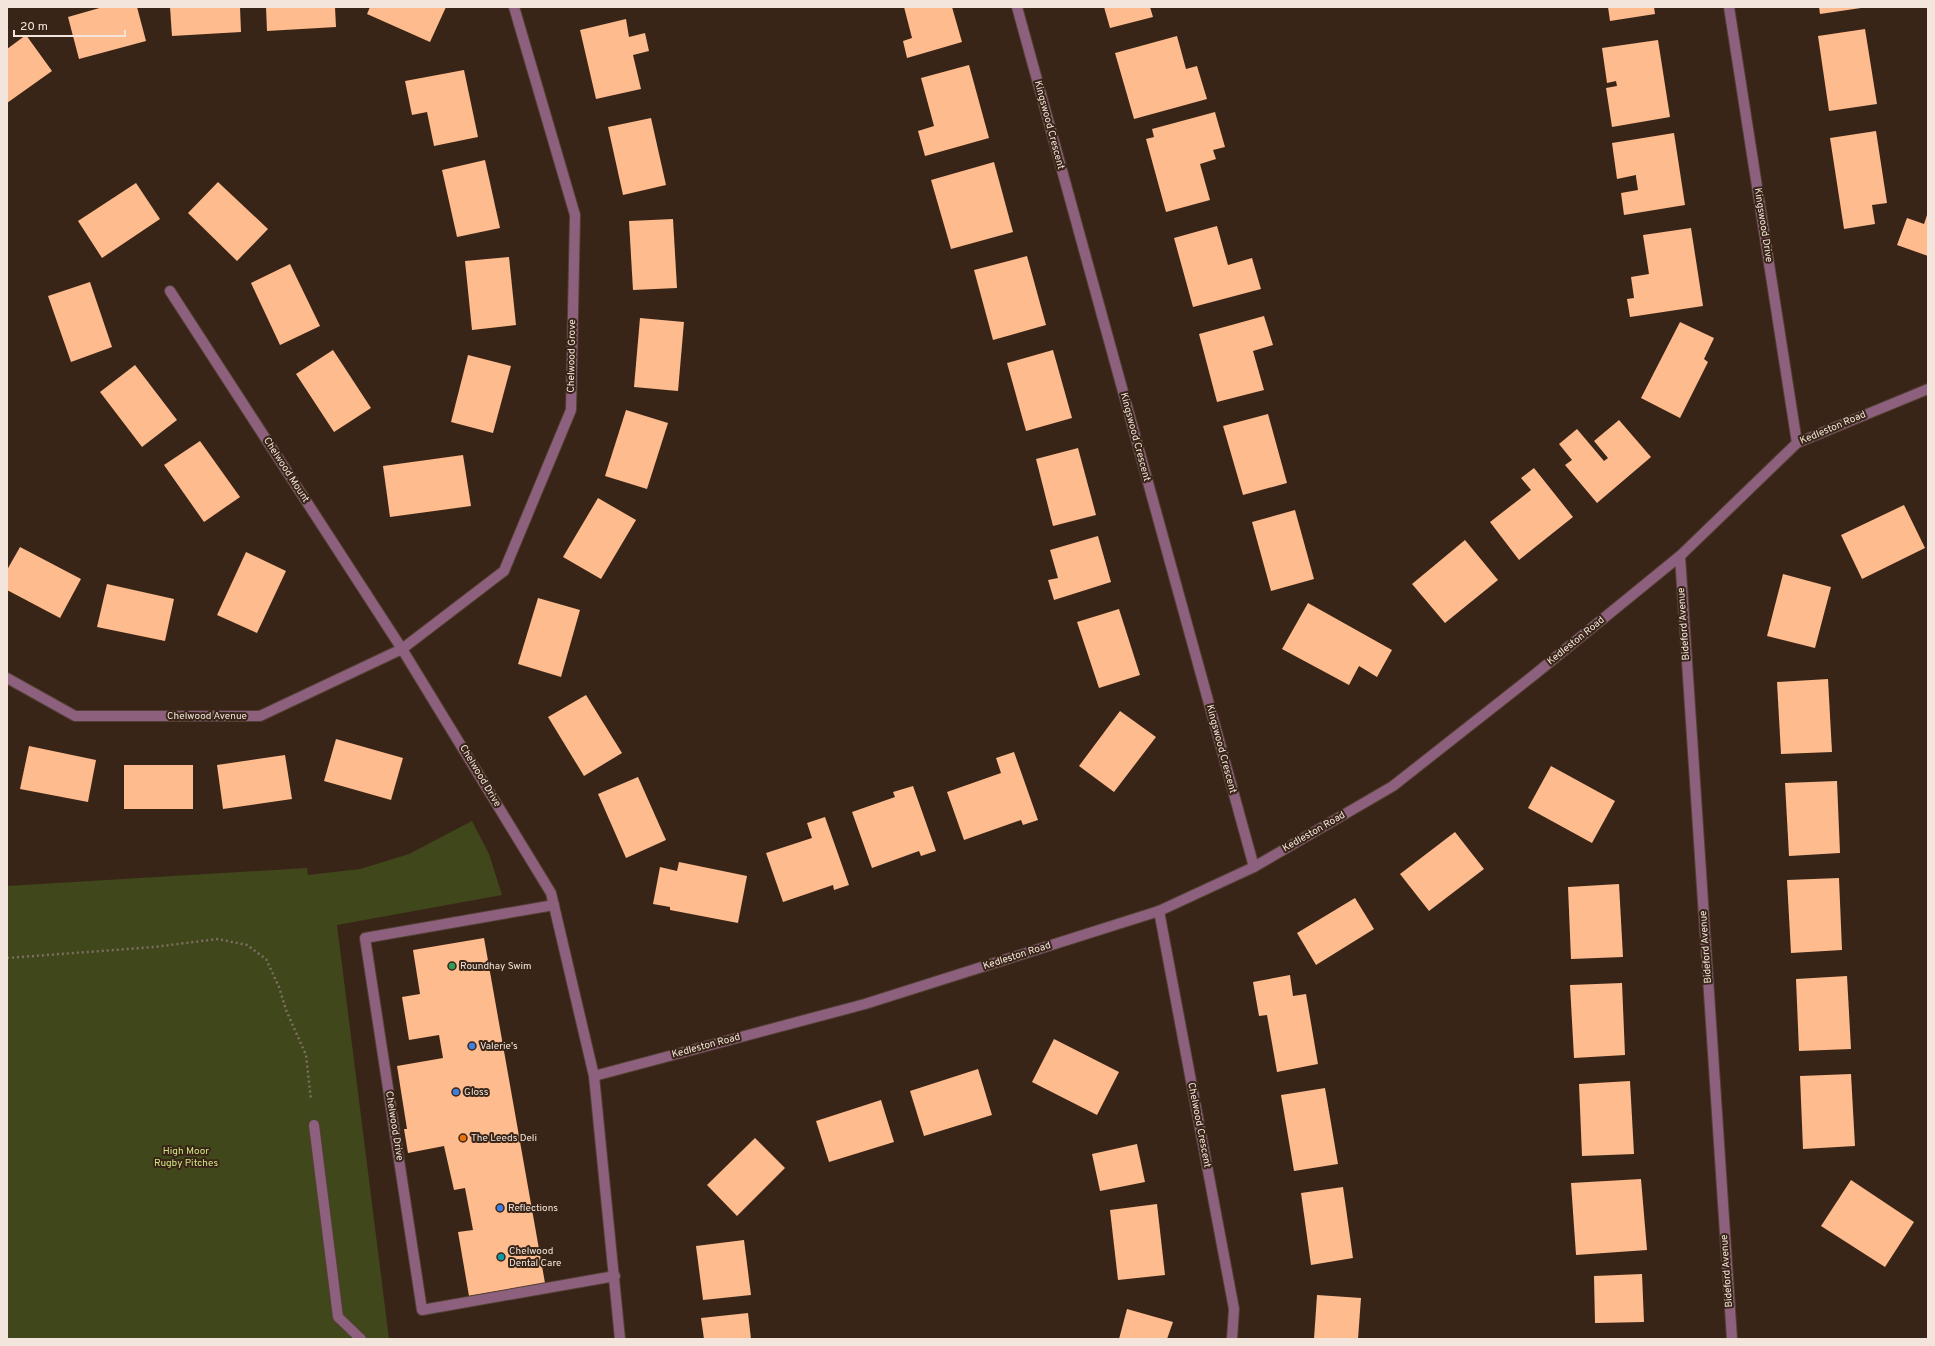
<svg xmlns="http://www.w3.org/2000/svg" width="1935" height="1346" viewBox="0 0 1935 1346" font-family="Overpass,sans-serif">
	<style>
		.green { fill: #3f471b }
		.building { fill: #febb8d }
		.lines { fill: none; stroke-linecap: round; stroke-linejoin: round }
		.minor-casing { stroke: #534033; stroke-width: 12 }
		.path { stroke: #7f6e61; stroke-width: 2.5; stroke-dasharray: 2 3; stroke-linecap: butt }
		.minor { stroke: #8d607e; stroke-width: 10 }
		.leisure-dot { fill: #2e9e5b; stroke: #392517; stroke-width: 1.5 }
		.shop-dot { fill: #3f7fe0; stroke: #392517; stroke-width: 1.5 }
		.food-dot { fill: #e8710a; stroke: #392517; stroke-width: 1.5 }
		.culture-dot { fill: #0f9aa8; stroke: #392517; stroke-width: 1.5 }
		.labels { text-anchor: middle; dominant-baseline: central; stroke-width: 4; stroke-linejoin: round; paint-order: stroke }
		.street-label { font-size: 10px; fill: #f3e5dc; stroke: #392517 }
		.poi-label { font-size: 10px; fill: #f3e5dc; stroke: #392517; text-anchor: start }
		.park-label { font-size: 10px; fill: #d0e580; stroke: #392517 }
	</style>
	<rect width="100%" height="100%" fill="#392517"/>
	<path class="green" d="M472 821 489 854 502 895 337 925 389 1339H7V886L307 868 308 875 360 869 409 854Z"/>
	<g class="building">
		<path d="M103 7H137L146 41 79 59 68 17Z"/>
		<path d="M170 7H240L241 32 172 36Z"/>
		<path d="M266 7H335L336 27 267 31Z"/>
		<path d="M370 7H446L430 42 367 14Z"/>
		<path d="M904 7H952L962 42 907 58 903 41 912 38Z"/>
		<path d="M1104 7H1150L1153 17 1110 28Z"/>
		<path d="M1608 7H1654L1655 14 1610 21Z"/>
		<path d="M1819 7H1861V8L1820 14Z"/>
		<path d="M626 19 629 37 645 33 649 51 633 55 641 89 596 99 580 30Z"/>
		<path d="M1865 29 1877 104 1829 111 1818 36Z"/>
		<path d="M26 35 52 71 7 103V49Z"/>
		<path d="M1177 36 1186 69 1197 66 1207 99 1134 119 1115 53Z"/>
		<path d="M1658 40 1670 117 1612 127 1606 88 1617 86 1616 81 1607 83 1602 48Z"/>
		<path d="M969 65 989 138 925 156 918 131 934 126 921 78Z"/>
		<path d="M464 70 478 137 434 146 427 112 412 115 405 81Z"/>
		<path d="M1215 112 1225 147 1213 150 1216 159 1200 164 1210 200 1166 212 1146 139 1154 137 1152 129Z"/>
		<path d="M651 118 666 185 623 195 608 127Z"/>
		<path d="M1876 131 1887 203 1872 205 1875 224 1844 229 1830 138Z"/>
		<path d="M1674 133 1685 205 1624 215 1621 193 1638 190 1636 177V175L1617 179 1612 143Z"/>
		<path d="M485 160 500 228 457 237 442 170Z"/>
		<path d="M994 162 1013 232 951 249 931 180Z"/>
		<path d="M218 182 268 229 237 261 188 213Z"/>
		<path d="M136 183 160 219 102 258 78 221Z"/>
		<path d="M1928 212V256L1897 245 1907 218 1924 224Z"/>
		<path d="M673 219 677 288 633 290 629 221Z"/>
		<path d="M1217 226 1228 265 1252 258 1261 289 1193 307 1174 238Z"/>
		<path d="M1691 228 1703 306 1630 317 1627 299 1634 298 1631 277 1649 274 1643 235Z"/>
		<path d="M1027 256 1046 325 993 340 974 270Z"/>
		<path d="M509 257 516 325 472 330 465 261Z"/>
		<path d="M290 264 320 326 280 345 251 283Z"/>
		<path d="M90 282 112 347 71 362 48 296Z"/>
		<path d="M1264 316 1273 345 1253 351 1264 390 1217 402 1199 334Z"/>
		<path d="M640 318 684 322 678 391 634 387Z"/>
		<path d="M1680 322 1714 338 1704 359 1708 362 1680 418 1641 398Z"/>
		<path d="M333 350 371 408 334 432 296 374Z"/>
		<path d="M1053 350 1072 418 1026 431 1007 363Z"/>
		<path d="M468 355 511 366 493 433 451 422Z"/>
		<path d="M135 365 177 420 142 447 100 392Z"/>
		<path d="M626 410 668 423 647 489 605 476Z"/>
		<path d="M1268 414 1287 483 1243 495 1223 426Z"/>
		<path d="M1619 420 1651 457 1597 503 1565 465 1572 460 1559 444 1577 429 1604 461 1608 458 1594 441Z"/>
		<path d="M200 441 240 497 204 522 164 465Z"/>
		<path d="M1078 448 1096 515 1053 526 1036 459Z"/>
		<path d="M463 455 471 506 390 517 383 466Z"/>
		<path d="M1534 468 1573 517 1519 560 1490 522 1531 490 1521 478Z"/>
		<path d="M598 498 636 520 601 579 563 557Z"/>
		<path d="M1904 505 1925 548 1862 579 1841 535Z"/>
		<path d="M1295 510 1314 579 1271 591 1252 522Z"/>
		<path d="M1098 536 1111 582 1054 600 1048 580 1058 578 1050 550Z"/>
		<path d="M1465 540 1498 580 1445 623 1412 584Z"/>
		<path d="M20 547 81 579 60 618 7 590V570Z"/>
		<path d="M246 552 286 571 257 633 217 615Z"/>
		<path d="M1783 574 1831 587 1815 648 1767 636Z"/>
		<path d="M107 584 174 599 165 641 97 627Z"/>
		<path d="M538 598 580 610 561 677 518 664Z"/>
		<path d="M1308 603 1392 650 1377 677 1359 666 1349 685 1282 649Z"/>
		<path d="M1119 609 1140 675 1099 688 1077 622Z"/>
		<path d="M1828 679 1832 752 1781 754 1777 682Z"/>
		<path d="M586 695 622 753 584 776 548 717Z"/>
		<path d="M1120 711 1156 737 1114 792 1079 766Z"/>
		<path d="M336 739 403 758 391 800 324 781Z"/>
		<path d="M29 746 96 760 88 802 20 789Z"/>
		<path d="M1014 752 1038 820 1023 825 1021 820 964 840 947 792 1001 773 996 758Z"/>
		<path d="M285 755 292 799 223 809 217 765Z"/>
		<rect x="124" y="765" width="69" height="44"/>
		<path d="M1551 766 1615 801 1592 843 1528 808Z"/>
		<path d="M638 777 666 840 626 858 598 794Z"/>
		<path d="M1837 781 1840 853 1789 856 1785 783Z"/>
		<path d="M913 786 936 851 921 856 919 851 872 868 852 812 895 797 893 792Z"/>
		<path d="M825 817 849 885 834 890 833 885 783 902 766 853 812 838 807 823Z"/>
		<path d="M1455 832 1484 869 1429 911 1400 874Z"/>
		<path d="M679 862 747 876 738 923 670 910V907L653 904 660 867 677 871Z"/>
		<path d="M1839 878 1842 950 1791 953 1787 880Z"/>
		<path d="M1619 884 1623 957 1571 959 1568 887Z"/>
		<path d="M1355 898 1374 929 1316 965 1297 933Z"/>
		<path d="M484 938 545 1283 469 1296 458 1232 473 1230 465 1188 454 1190 444 1146 408 1153 404 1129H407L397 1066 443 1058 439 1035 409 1040 402 997 420 994 413 950Z"/>
		<path d="M1290 975 1293 996 1306 994 1318 1064 1277 1072 1267 1015 1259 1016 1253 982Z"/>
		<path d="M1847 976 1851 1049 1799 1051 1796 979Z"/>
		<path d="M1622 983 1625 1055 1574 1058 1570 985Z"/>
		<path d="M1054 1039 1119 1072 1097 1115 1032 1082Z"/>
		<path d="M978 1069 992 1115 924 1136 910 1091Z"/>
		<path d="M1851 1074 1855 1146 1803 1149 1800 1076Z"/>
		<path d="M1630 1081 1634 1154 1582 1156 1579 1084Z"/>
		<path d="M1325 1088 1338 1164 1294 1171 1281 1095Z"/>
		<path d="M881 1100 894 1142 829 1162 816 1121Z"/>
		<path d="M755 1138 785 1168 737 1216 707 1185Z"/>
		<path d="M1137 1144 1145 1182 1100 1191 1092 1154Z"/>
		<path d="M1641 1179 1647 1250 1576 1255 1571 1183Z"/>
		<path d="M1851 1180 1914 1222 1885 1267 1821 1226Z"/>
		<path d="M1343 1187 1353 1258 1311 1265 1301 1193Z"/>
		<path d="M1157 1204 1165 1275 1118 1280 1110 1210Z"/>
		<path d="M744 1240 751 1295 703 1300 696 1246Z"/>
		<path d="M1642 1274 1644 1322 1595 1323 1594 1276Z"/>
		<path d="M1317 1295 1361 1298 1358 1339H1314Z"/>
		<path d="M1127 1309 1173 1322 1167 1339H1119Z"/>
		<path d="M748 1313 751 1339H704L701 1318Z"/>
	</g>
	<g class="lines">
		<defs>
			<g id="minor">
				<path d="M1017 7 1254 867"/>
				<path d="M1729 7 1797 443"/>
				<path d="M170 291 402 649 551 893 594 1076 620 1339"/>
				<path d="M1680 556 1732 1339"/>
				<path d="M7 678 75 716H260L402 649 504 571 571 410 575 215 514 7"/>
				<path d="M554 905 365 938 422 1310 615 1276"/>
				<path d="M1159 911 1234 1309 1232 1339"/>
				<path d="M594 1076 865 1004 1159 911 1254 867 1393 786 1534 675 1680 556 1797 443 1928 389"/>
				<path d="M314 1125 338 1317 361 1339"/>
			</g>
		</defs>
		<use href="#minor" class="minor-casing"/>
		<path class="path" d="M7 958 154 947 218 939 247 945 266 959 279 987 286 1010 306 1055 311 1100"/>
		<use href="#minor" class="minor"/>
	</g>
	<circle class="leisure-dot" cx="452" cy="966" r="4"/>
	<g class="shop-dot">
		<circle cx="472" cy="1046" r="4"/>
		<circle cx="456" cy="1092" r="4"/>
		<circle cx="500" cy="1208" r="4"/>
	</g>
	<circle class="food-dot" cx="463" cy="1138" r="4"/>
	<circle class="culture-dot" cx="501" cy="1257" r="4"/>
	<g class="labels">
		<g class="street-label">
			<text transform="translate(1049 125) rotate(75)">Kingswood Crescent</text>
			<text transform="translate(1763 225) rotate(81)">Kingswood Drive</text>
			<text transform="translate(572 356) rotate(-89)">Chelwood Grove</text>
			<text transform="translate(1833 428) rotate(-23)">Kedleston Road</text>
			<text transform="translate(1135 437) rotate(75)">Kingswood Crescent</text>
			<text transform="translate(286 470) rotate(57)">Chelwood Mount</text>
			<text transform="translate(1684 624) rotate(-94)">Bideford Avenue</text>
			<text transform="translate(1576 641) rotate(-39)">Kedleston Road</text>
			<text x="207" y="716">Chelwood Avenue</text>
			<text transform="translate(1221 749) rotate(75)">Kingswood Crescent</text>
			<text transform="translate(480 776) rotate(59)">Chelwood Drive</text>
			<text transform="translate(1314 832) rotate(-30)">Kedleston Road</text>
			<text transform="translate(1706 947) rotate(-94)">Bideford Avenue</text>
			<text transform="translate(1017 956) rotate(-18)">Kedleston Road</text>
			<text transform="translate(706 1046) rotate(-15)">Kedleston Road</text>
			<text transform="translate(1199 1125) rotate(79)">Chelwood Crescent</text>
			<text transform="translate(394 1126) rotate(81)">Chelwood Drive</text>
			<text transform="translate(1727 1271) rotate(-94)">Bideford Avenue</text>
		</g>
		<g class="poi-label">
			<text x="460" y="966">Roundhay Swim</text>
			<text x="480" y="1046">Valerie's</text>
			<text x="464" y="1092">Gloss</text>
			<text x="471" y="1138">The Leeds Deli</text>
			<text x="508" y="1208">Reflections</text>
			<text x="509" y="1251">Chelwood<tspan x="509" dy="12">Dental Care</tspan></text>
		</g>
		<g class="park-label">
			<text x="186" y="1151">High Moor<tspan x="186" dy="12">Rugby Pitches</tspan></text>
		</g>
	</g>
	<rect width="1935" height="1346" fill="none" stroke="#f3e5dc" stroke-width="16"/>
	<path d="M14 30v6h111v-6" fill="none" stroke="#f3e5dc" stroke-width="2"/>
	<text x="20" y="30" font-size="12" fill="#f3e5dc" stroke="#392517" stroke-width="3" paint-order="stroke">20 m</text>
</svg>
